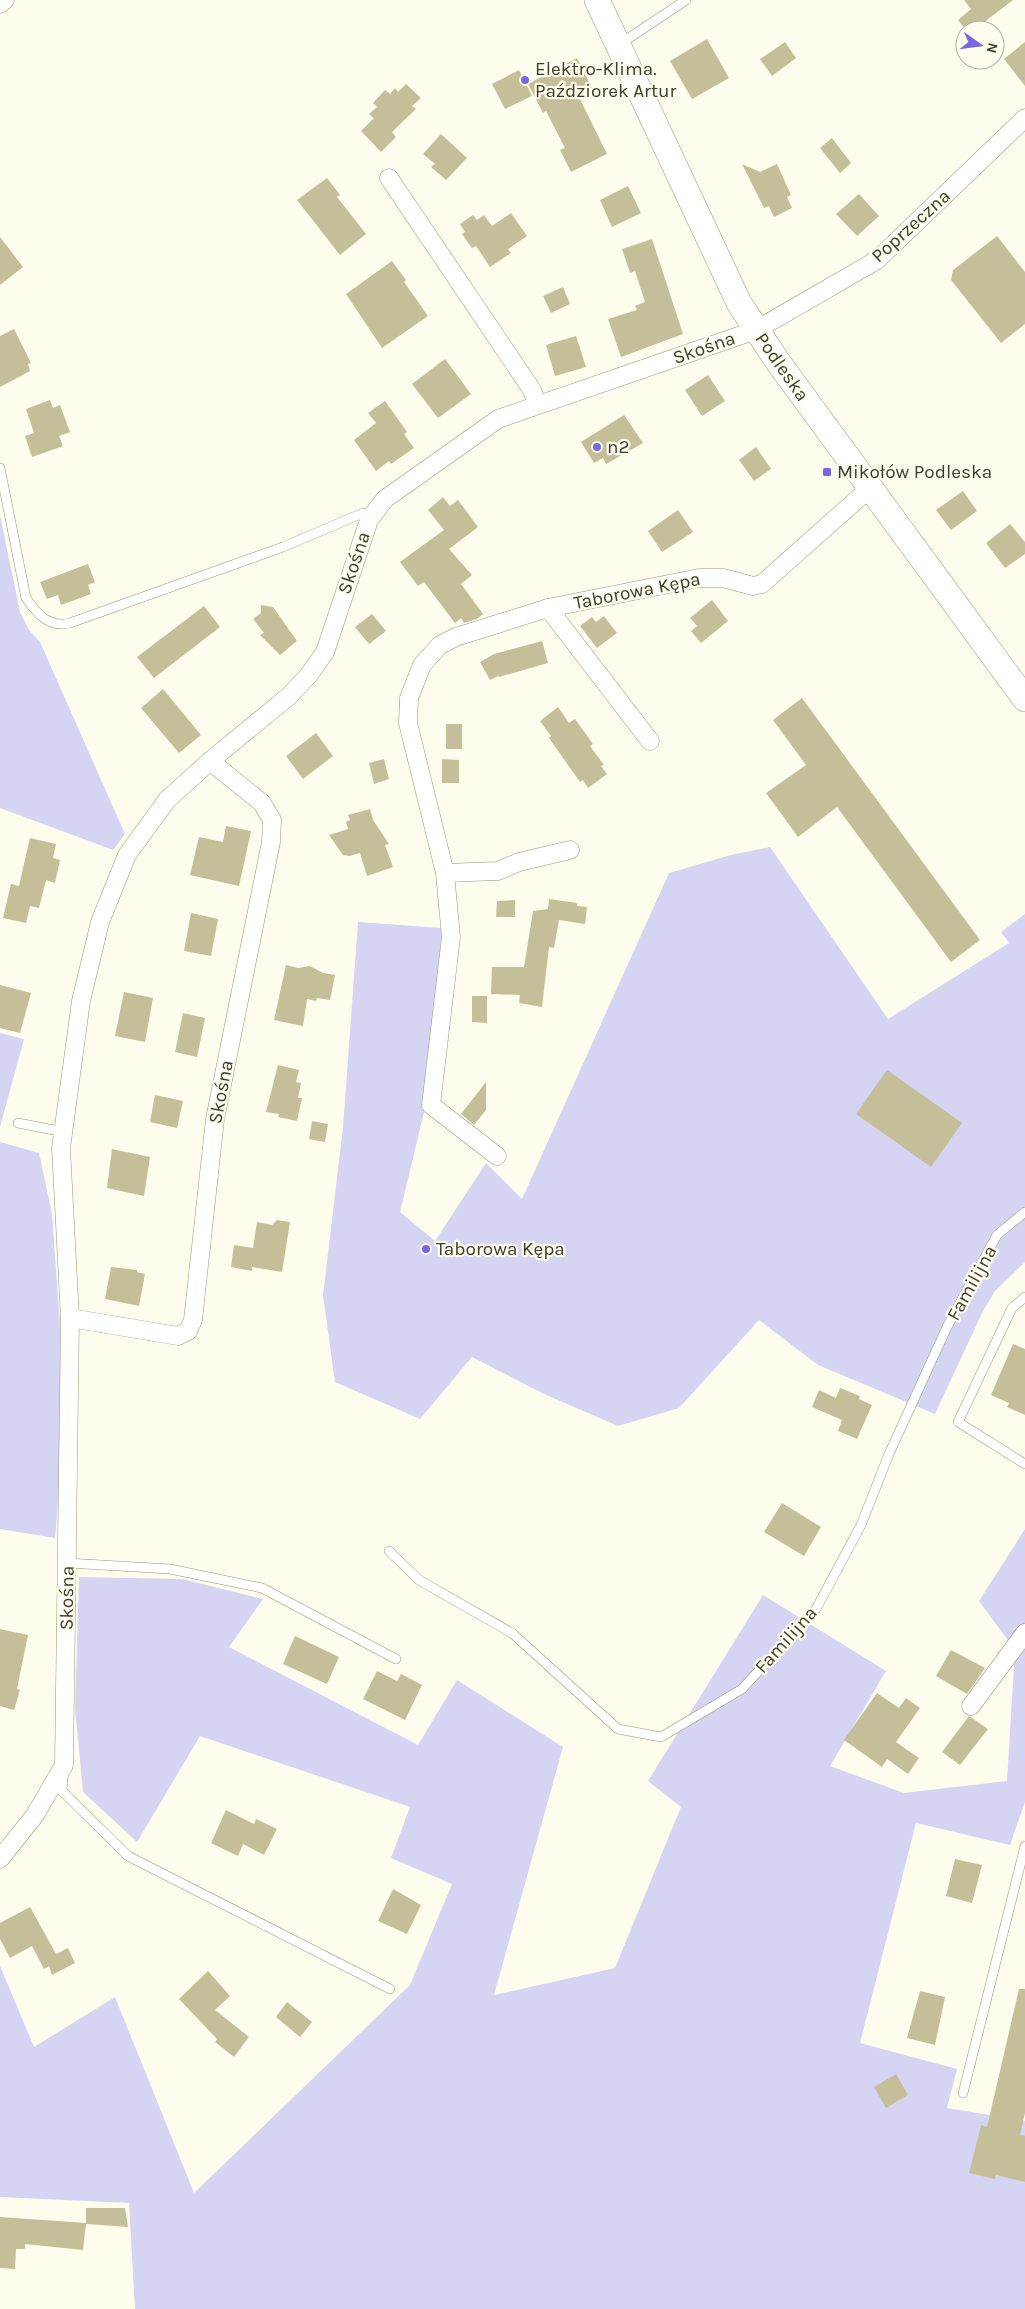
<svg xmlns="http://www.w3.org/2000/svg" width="1025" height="2309" viewBox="0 0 1025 2309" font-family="Karla,sans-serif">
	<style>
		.green { fill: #d5d4f3 }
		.building { fill: #c5bf99 }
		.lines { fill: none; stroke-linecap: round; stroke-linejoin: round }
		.lane-casing { stroke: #9a9572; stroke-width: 10 }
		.street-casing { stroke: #9a9572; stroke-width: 19 }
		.secondary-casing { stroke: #9a9572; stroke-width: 26 }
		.lane { stroke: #fff; stroke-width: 9 }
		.street { stroke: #fff; stroke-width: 18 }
		.secondary { stroke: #fff; stroke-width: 25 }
		.poi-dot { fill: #7966e1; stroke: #fefced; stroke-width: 2 }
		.labels { text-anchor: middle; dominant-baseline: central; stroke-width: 4.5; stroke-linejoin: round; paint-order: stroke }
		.poi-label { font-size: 19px; fill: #3e3c2d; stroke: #fefced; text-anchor: start }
		.street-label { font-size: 19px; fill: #3e3c2d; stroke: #fefced }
	</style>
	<rect width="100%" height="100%" fill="#fefced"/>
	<g class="green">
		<path d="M0 515 20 612 29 630 40 642 125 834 113 850 0 808Z"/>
		<path d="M770 847 888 1019 1009 943 1001 932 1025 914V1262L995 1291 984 1309 935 1414 818 1365 759 1320 679 1408 618 1426 544 1394 472 1357 420 1419 335 1382 323 1295 343 1128 358 922 442 928 425 1108 400 1212 435 1241 486 1163 522 1199 669 873 731 855Z"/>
		<path d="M0 1033 24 1039 0 1127Z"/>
		<path d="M0 1142 39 1153 52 1214 63 1366 61 1466 55 1538 0 1529Z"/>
		<path d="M1025 1529V1802L1010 1845 916 1823 860 2043 957 2069 947 2108 1025 2121V2309H135L129 2203 0 2197V1966L34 2047 115 1997 194 2193 410 1985 452 1884 391 1858 410 1807 200 1736 137 1842 83 1792 75 1708 79 1577 182 1579 263 1599 229 1647 418 1745 457 1680 563 1747 494 1995 615 1968 681 1807 648 1781 763 1595 886 1671 830 1766 904 1793 1007 1781 1014 1666 1007 1639 979 1601Z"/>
	</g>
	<g class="building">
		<path d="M964 0H1013L974 30H966L958 20 971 9Z"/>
		<path d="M707 39 729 78 692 99 670 61Z"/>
		<path d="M785 42 796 58 772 76 760 59Z"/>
		<path d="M1025 42V86L1004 59Z"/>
		<path d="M577 58 592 88 578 95 607 154 571 172 560 150 565 148 546 111 543 113 528 84Z"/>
		<path d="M519 70 532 96 505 109 492 84Z"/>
		<path d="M406 84 421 98 412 106 416 109 392 132 396 137 381 152 361 131 374 118 369 114 377 107 373 103 385 90 390 94 395 88 398 92Z"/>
		<path d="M441 134 467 158 446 180 431 167 435 164 423 154Z"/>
		<path d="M832 138 851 163 840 173 820 148Z"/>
		<path d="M742 164 760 172 777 164 791 195 787 197 792 208 774 217 769 206 764 208Z"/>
		<path d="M327 178 340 195 337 197 366 234 340 255 297 200Z"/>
		<path d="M628 186 641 213 612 227 600 200Z"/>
		<path d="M859 194 879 216 857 236 836 214Z"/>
		<path d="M511 213 527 236 508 249 511 253 490 267 476 246 472 248 462 234 465 232 460 224 473 215 477 220 484 215 492 226Z"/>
		<path d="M997 236 1025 272V324L1001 343 951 280 953 270Z"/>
		<path d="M0 237 23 267 0 285Z"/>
		<path d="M652 239 683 334 621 357 608 319 637 310 635 306 645 302 635 271 630 273 622 249Z"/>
		<path d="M392 261 406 280 404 282 428 316 382 348 346 294Z"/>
		<path d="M563 287 570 304 551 313 543 296Z"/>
		<path d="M14 329 31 363 28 364 30 371 0 387V336Z"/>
		<path d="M576 336 586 367 555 376 546 345Z"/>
		<path d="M445 359 471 394 438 418 412 384Z"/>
		<path d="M708 375 725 401 702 416 685 390Z"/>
		<path d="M50 400 53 408 60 405 70 432 59 436 63 446 32 457 25 436 34 433 26 409Z"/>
		<path d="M385 401 407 432 404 434 414 448 391 464 389 461 376 471 354 440 376 423 368 413Z"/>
		<path d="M624 415 643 443 606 464 603 458 594 463 581 442Z"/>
		<path d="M756 447 771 469 754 481 739 460Z"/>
		<path d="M963 491 977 511 951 530 936 510Z"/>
		<path d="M443 497 450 506 458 500 478 527 449 549 472 575 461 584 483 614 477 619 464 623 461 618 455 623 424 582 418 586 400 562 444 530 428 510Z"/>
		<path d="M678 510 693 532 662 552 648 531Z"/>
		<path d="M1010 524 1025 542V554L1005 568 986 543Z"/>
		<path d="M88 564 95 582 88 585 91 594 61 605 58 595 47 599 40 582Z"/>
		<path d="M712 600 728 621 701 643 691 631 697 626 690 618Z"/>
		<path d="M261 605 273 607 297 641 280 655 260 635 264 633 253 619 261 613Z"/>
		<path d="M204 606 220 627 154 678 137 657Z"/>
		<path d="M372 614 386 631 369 644 355 627Z"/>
		<path d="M604 616 617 633 597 648 580 626 592 617 596 622Z"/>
		<path d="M542 641 548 663 499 677 498 676 490 680 480 662 494 654Z"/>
		<path d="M163 689 201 735 179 753 141 708Z"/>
		<path d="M802 698 980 940 951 962 837 807 798 837 766 793 806 765 773 720Z"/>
		<path d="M558 707 569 723 575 719 593 744 590 746 604 765 601 766 607 774 588 788 583 780 580 782 549 738 551 736 540 721Z"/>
		<rect x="446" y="724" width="16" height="25"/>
		<path d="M316 733 333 756 303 779 286 756Z"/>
		<path d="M384 759 389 779 374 784 369 763Z"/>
		<path d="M442 759 459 760V783H442Z"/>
		<path d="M370 809 373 820 389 844 385 845 393 867 367 876 360 853 349 856 343 855 329 835 348 829 346 822 350 820 348 815Z"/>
		<path d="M226 826 251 831 239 886 190 875 199 837 223 842Z"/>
		<path d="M30 838 56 844 53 858 60 860 55 883 46 880 39 908 30 906 26 923 3 918 11 884 19 886Z"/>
		<path d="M549 899 577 903V906L587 907 585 924 559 920 554 948 549 947 542 1007 519 1003 520 995 491 994 492 967H524L533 911 548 909Z"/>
		<path d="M515 900V917H496L497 901Z"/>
		<path d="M191 913 218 919 211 956 184 951Z"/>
		<path d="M286 965 298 968 310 966 323 973 335 975 330 1000 317 998 316 1001 307 999 303 1026 274 1020Z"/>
		<path d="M0 985 31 993 20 1033 0 1028Z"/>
		<path d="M124 992 153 998 145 1042 115 1036Z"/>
		<path d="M472 996H487V1023L472 1022Z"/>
		<path d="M183 1013 205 1018 197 1057 175 1052Z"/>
		<path d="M278 1065 299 1070 296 1082 301 1083 298 1098H302L297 1121 278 1117 279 1114 266 1112Z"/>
		<path d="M887 1070 962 1123 931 1167 856 1114Z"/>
		<path d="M486 1082V1110L474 1125 461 1114Z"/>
		<path d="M155 1095 183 1101 177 1128 150 1122Z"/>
		<path d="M312 1121 328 1124 325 1142 309 1139Z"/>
		<path d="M112 1149 150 1157 144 1196 107 1188Z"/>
		<path d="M277 1220 290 1222 282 1272 252 1267V1271L231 1267 234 1245 253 1248 257 1222 272 1225Z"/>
		<path d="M111 1267 137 1270V1272L145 1274 139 1306 105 1299Z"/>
		<path d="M1013 1344 1025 1349V1415L1007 1407 1009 1403 991 1395Z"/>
		<path d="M840 1388 860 1396 859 1399 872 1405 857 1439 838 1431 842 1420 812 1407 819 1390 836 1398Z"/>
		<path d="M782 1503 821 1527 804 1556 764 1532Z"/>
		<path d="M0 1629 28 1635 17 1689 20 1690 14 1710 0 1706Z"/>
		<path d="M295 1636 339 1657 327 1684 283 1664Z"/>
		<path d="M951 1650 985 1668 967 1694 936 1676Z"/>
		<path d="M377 1671 397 1681 401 1674 422 1685 405 1720 363 1699Z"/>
		<path d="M877 1693 899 1708 906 1698 920 1708 896 1742 919 1758 908 1774 887 1759 882 1767 844 1740Z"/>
		<path d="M969 1716 988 1729 960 1765 942 1752Z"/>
		<path d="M226 1810 254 1824 256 1819 277 1829 264 1855 243 1844 238 1856 211 1843Z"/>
		<path d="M955 1859 982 1865 972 1903 946 1896Z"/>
		<path d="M393 1889 421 1905 407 1934 378 1921Z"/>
		<path d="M30 1907 56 1954 68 1948 75 1963 52 1975 49 1966 44 1969 32 1946 10 1958 0 1939V1923Z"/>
		<path d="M208 1971 230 1996 215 2010 249 2037 234 2057 215 2042 217 2039 179 1999Z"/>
		<path d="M1019 1989H1025V2113L1020 2135 1025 2136V2182L996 2175 995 2179 969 2173 981 2125 987 2127Z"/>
		<path d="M920 1991 945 1997 935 2045 907 2038Z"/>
		<path d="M287 2002 312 2022 300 2037 276 2017Z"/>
		<path d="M896 2074 908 2095 886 2108 874 2087Z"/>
		<path d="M86 2208H125L128 2227 86 2224 83 2250 25 2244V2249H16L15 2269 0 2268V2217L86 2223Z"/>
	</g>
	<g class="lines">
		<defs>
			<g id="lane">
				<path d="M620 44 686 0"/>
				<path d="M0 468 26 598C37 614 49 628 70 623L283 547 363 513 369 520"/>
				<path d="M18 1123 64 1132"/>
				<path d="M1025 1297 1012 1308 958 1422 1025 1464"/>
				<path d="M389 1551 419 1580 512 1633 618 1729 661 1737 742 1689 816 1609 861 1525 889 1454 947 1327 997 1235 1025 1212"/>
				<path d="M67 1563 170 1569 262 1588 396 1659"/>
				<path d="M63 1775 62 1791 128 1856 390 1989"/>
				<path d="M963 2093 1025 1846"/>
			</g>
			<g id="street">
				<path d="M0 4 5 0"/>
				<path d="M389 178 532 390 537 404"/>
				<path d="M548 608 650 741"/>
				<path d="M445 873 498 871 519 862 570 850"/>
				<path d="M497 1156 431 1105 451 937 445 873 408 723 409 698 422 665 440 645 456 637 548 608 699 578H723L753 586 762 584 870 488"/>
				<path d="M70 1318 178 1336 188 1331 193 1320 215 1119 271 842 272 820 262 803 210 761"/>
				<path d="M971 1706 1025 1633"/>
				<path d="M0 1859 35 1815 64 1765 70 1318 61 1148 81 1001 100 922 127 855 167 800 210 761 289 696 308 676 325 652 369 520 385 499 498 419 756 330 877 260 1025 118"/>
			</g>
			<path id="secondary" d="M597 0 739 303 778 362 1025 699"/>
		</defs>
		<use href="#lane" class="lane-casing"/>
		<use href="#street" class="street-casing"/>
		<use href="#secondary" class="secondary-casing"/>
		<use href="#lane" class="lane"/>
		<use href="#street" class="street"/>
		<use href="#secondary" class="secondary"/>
	</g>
	<g class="poi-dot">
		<circle cx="525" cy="80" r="5"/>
		<circle cx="597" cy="447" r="5"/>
		<rect x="822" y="467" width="10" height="10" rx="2.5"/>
		<circle cx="426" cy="1249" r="5"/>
	</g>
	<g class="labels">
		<g class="poi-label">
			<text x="535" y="69">Elektro-Klima.<tspan x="535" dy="22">Paździorek Artur</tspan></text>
			<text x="607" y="447">n2</text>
			<text x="837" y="472">Mikołów Podleska</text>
			<text x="436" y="1249">Taborowa Kępa</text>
		</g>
		<g class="street-label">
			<text transform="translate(911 226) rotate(-42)">Poprzeczna</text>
			<text transform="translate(704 348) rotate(-19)">Skośna</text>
			<text transform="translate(782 367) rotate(55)">Podleska</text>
			<text transform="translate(354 563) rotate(-71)">Skośna</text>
			<text transform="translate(637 591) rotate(-11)">Taborowa Kępa</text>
			<text transform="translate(221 1092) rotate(-79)">Skośna</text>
			<text transform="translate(972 1283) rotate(-61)">Familijna</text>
			<text transform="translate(67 1598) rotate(-89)">Skośna</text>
			<text transform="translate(786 1640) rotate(-48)">Familijna</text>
		</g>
	</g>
	<g transform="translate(980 45) rotate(104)"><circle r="24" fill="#fefced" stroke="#b1afa0"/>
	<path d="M0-4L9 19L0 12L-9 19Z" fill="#7966e1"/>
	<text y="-8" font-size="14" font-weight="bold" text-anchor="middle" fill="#3e3c2d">N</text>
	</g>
</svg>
